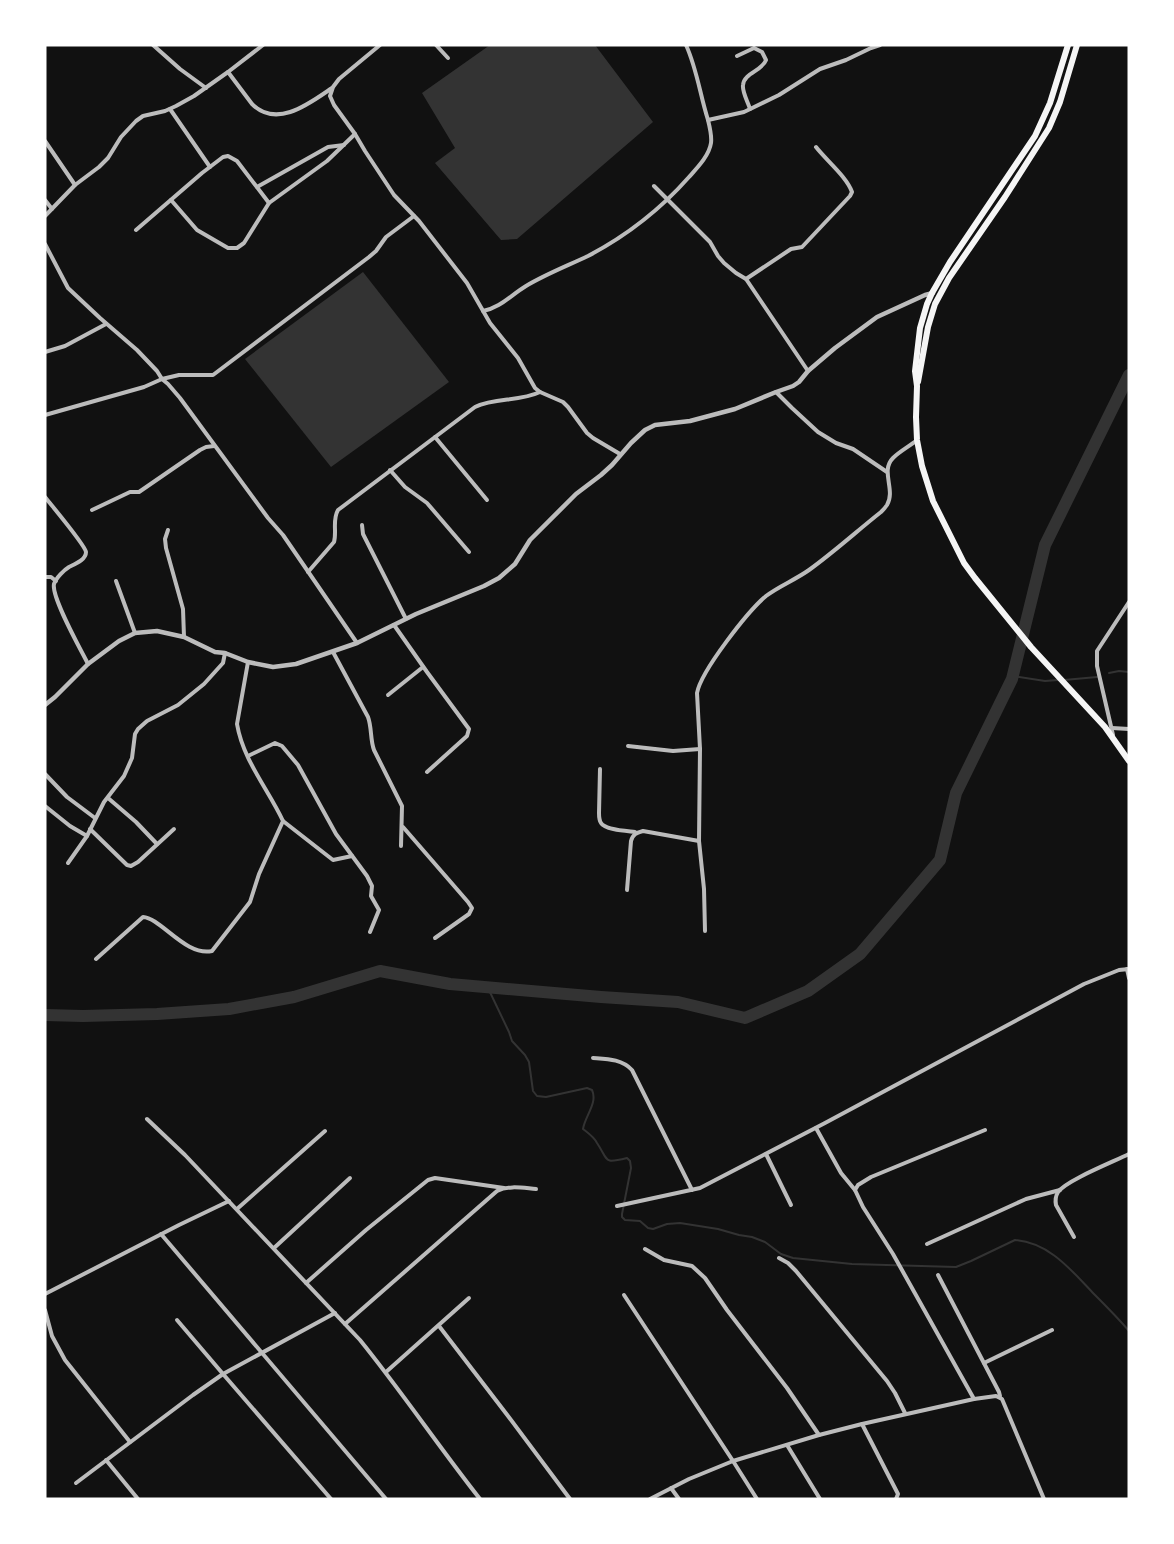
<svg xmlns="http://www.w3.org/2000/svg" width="1174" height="1544" viewBox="0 0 1174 1544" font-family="Cabin,sans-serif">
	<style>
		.water { fill: #333 }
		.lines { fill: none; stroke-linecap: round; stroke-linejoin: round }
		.stream { stroke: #333; stroke-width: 2 }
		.river { stroke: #333; stroke-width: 12 }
		.minor { stroke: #bcbcbc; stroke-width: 4 }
		.tertiary { stroke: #bcbcbc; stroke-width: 4.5 }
		.primary { stroke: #f5f5f5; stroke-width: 6 }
	</style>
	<rect width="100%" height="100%" fill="#111"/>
	<g class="water">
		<path d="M490 45H595L653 122 517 239 501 240 435 163 455 148 422 93Z"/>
		<path d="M363 272 449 382 331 467 245 359Z"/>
	</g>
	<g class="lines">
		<g class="stream">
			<path d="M1109 673 1119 671 1129 672"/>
			<path d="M1013 676 1045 681 1058 680"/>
			<path d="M1064 680 1097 677"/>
			<path d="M488 988 509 1032 512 1041 525 1055 529 1062 533 1091 537 1096 546 1097 587 1088 592 1090C598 1103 585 1116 583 1129 588 1133 594 1137 597 1143 609 1161 603 1164 627 1158L630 1161 631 1168 622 1214V1217L625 1220 640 1221 648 1228 653 1229 667 1224 680 1223 718 1229 739 1235 752 1237 765 1242 781 1254 793 1258 852 1264 956 1267 971 1261 1015 1240C1050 1243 1071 1270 1094 1294 1106 1306 1118 1318 1129 1331"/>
		</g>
		<path class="river" d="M45 1015 83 1016 157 1014 229 1009 294 997 380 971 450 984 601 997 678 1002 745 1018 808 991 860 954 940 860 956 793 1012 679 1045 545 1129 375"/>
		<g class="minor">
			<path d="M153 45 180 69 206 88"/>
			<path d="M380 45 339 79 333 87 330 96 334 105 355 134 365 151 394 195 419 221 467 283 490 323 518 358 535 388 540 392 563 402 568 407 587 433 593 438 620 454"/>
			<path d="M436 45 448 58"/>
			<path d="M686 45C697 69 700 95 708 120L744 112 779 95 820 69 846 60 871 48 880 45"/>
			<path d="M737 56 754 48 762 52 766 60C762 71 744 73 743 85 742 92 748 102 750 109"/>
			<path d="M228 72 252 104C277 129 310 103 332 88"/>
			<path d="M170 109 210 167"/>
			<path d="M45 141 75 185"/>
			<path d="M654 186 710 242 718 256 724 263 736 273 746 279 808 371"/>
			<path d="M257 187 328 147 344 145"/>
			<path d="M45 200 52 209"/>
			<path d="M171 200 197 230 228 248H237L244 243 269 203 327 161 355 134"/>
			<path d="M45 216 75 185 99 167 108 158 121 137 136 121 143 116 165 111 176 106 194 96 228 72 263 45"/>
			<path d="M136 230 202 173 223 157 228 156 237 161 269 203"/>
			<path d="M45 244 68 288 100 318 137 350 157 371 162 379 168 384 180 398 268 518 283 535 357 643"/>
			<path d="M746 279 791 249 802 247 850 196 852 192C847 177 826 160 816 147"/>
			<path d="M483 311C500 308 511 295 526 286 546 274 567 266 588 256 628 235 659 211 689 177 697 168 709 156 711 143 712 136 710 128 708 120"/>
			<path d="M45 352 65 346 106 324"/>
			<path d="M776 392 792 408 818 432 836 443 853 449 887 472"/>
			<path d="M45 415 144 387 162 379 179 375H213L369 257 376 251 386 237 414 216"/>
			<path d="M435 437 487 500"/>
			<path d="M390 470 405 487 427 503 469 552"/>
			<path d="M45 497C52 506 85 545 86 552 86 560 75 564 69 567 64 570 56 578 54 584 51 597 81 650 88 664"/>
			<path d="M92 510 130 492H139L200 450 206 447 214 446"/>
			<path d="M362 525 363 534 406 619"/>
			<path d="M168 530 165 539 166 548 183 609 184 637"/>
			<path d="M308 572 334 542C337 532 332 520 338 510L475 407C495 397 519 402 540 392"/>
			<path d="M45 577H51L56 581"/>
			<path d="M116 581 135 633"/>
			<path d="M394 625 427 672 469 729 467 736 427 772"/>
			<path d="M333 652 368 717C372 728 370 739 374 750L402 806 401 846"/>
			<path d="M388 695 423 667"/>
			<path d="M1112 728 1129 729"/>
			<path d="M1113 735 1097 666V651L1129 602"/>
			<path d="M628 746 673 751 700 749"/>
			<path d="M248 756 275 743 282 746 298 765 336 834 367 876 372 886 371 896 379 910 370 932"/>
			<path d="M600 769 599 813C599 817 599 820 601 823 605 830 627 831 635 832"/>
			<path d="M45 774 67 797 95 818"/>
			<path d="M108 798 136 822 157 844"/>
			<path d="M45 806 70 826 87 836"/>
			<path d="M283 821 333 860 352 856"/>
			<path d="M403 827 468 902 472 908 469 914 435 938"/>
			<path d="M90 829 127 865 131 866 138 862 174 829"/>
			<path d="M68 863 87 836 104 802 124 776 132 758 135 734 138 729 147 721 178 705 204 684 223 663 225 653"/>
			<path d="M627 890 631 841C633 834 636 833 643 831L699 841"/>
			<path d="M705 931 704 889 699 841 700 749 697 693C701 671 748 611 766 596 779 586 795 580 809 570 834 552 857 531 881 512 883 510 885 508 887 505 896 490 880 471 893 458 900 451 910 446 917 440"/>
			<path d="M96 959 143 917C161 918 186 957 212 951L250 902 259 874 283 821C268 789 243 760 237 724L248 662"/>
			<path d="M1127 969 1129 978"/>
			<path d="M593 1058C607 1059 622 1059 632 1070L692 1190"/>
			<path d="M147 1119 185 1155 360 1340C402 1392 439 1447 480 1499"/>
			<path d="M816 1128 841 1173 855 1190"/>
			<path d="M766 1154 791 1205"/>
			<path d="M617 1206 700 1188 825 1123 1084 984 1119 970 1129 969"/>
			<path d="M237 1209 325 1131"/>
			<path d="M161 1234 386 1499"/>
			<path d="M1074 1237 1056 1205C1055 1200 1055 1197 1058 1192 1067 1180 1113 1162 1129 1154"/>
			<path d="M927 1244 1026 1199 1060 1190"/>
			<path d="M274 1248 350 1178"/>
			<path d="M645 1249 664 1260 692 1266 705 1278 727 1310 787 1388 819 1435"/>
			<path d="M779 1258 788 1263 796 1271 887 1381 895 1393 905 1413"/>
			<path d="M938 1275 999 1392 1000 1396"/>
			<path d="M306 1283 366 1230 428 1180 435 1178 504 1188"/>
			<path d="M45 1294 179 1225 229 1201"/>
			<path d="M624 1295 733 1461 757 1499"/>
			<path d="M45 1310 52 1336 65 1360 130 1442"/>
			<path d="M345 1324 497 1191C509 1185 523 1188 536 1189"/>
			<path d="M439 1326 508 1416 570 1499"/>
			<path d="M984 1363 1052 1330"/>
			<path d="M386 1372 469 1298"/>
			<path d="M974 1399 893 1254 863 1207 855 1190 858 1185 871 1177 985 1130"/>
			<path d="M862 1424 898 1494 896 1499"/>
			<path d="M787 1445 820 1499"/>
			<path d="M106 1460 138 1499"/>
			<path d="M76 1483 193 1395 223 1374 177 1320"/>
			<path d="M671 1488 679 1499"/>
			<path d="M331 1499 223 1374 335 1313"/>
			<path d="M650 1499 689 1479 733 1461 819 1435 862 1424 974 1399 996 1396 1002 1399 1044 1499"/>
		</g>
		<path class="tertiary" d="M45 705 55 697 88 664 119 641 135 633 157 631 184 637 215 652 225 653 248 662 273 667 296 664 357 643 416 614 484 586 499 578 515 564 530 540 576 494 601 475 612 465 631 443 645 430 655 425 690 421 735 409 776 392 793 386 799 382 808 371 835 348 877 317 925 295 933 293"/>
		<g class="primary">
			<path d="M1068 45 1050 103 1035 136 950 262 932 293 927 304 920 328 915 371 917 386 916 417 917 440 922 466 933 501 964 563 975 578 1031 647 1105 727 1129 761"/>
			<path d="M918 382 928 327 935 304 949 278 1005 197 1049 128 1060 102 1077 45"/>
		</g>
	</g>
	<rect width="1174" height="1544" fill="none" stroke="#ffffff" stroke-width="93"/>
</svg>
